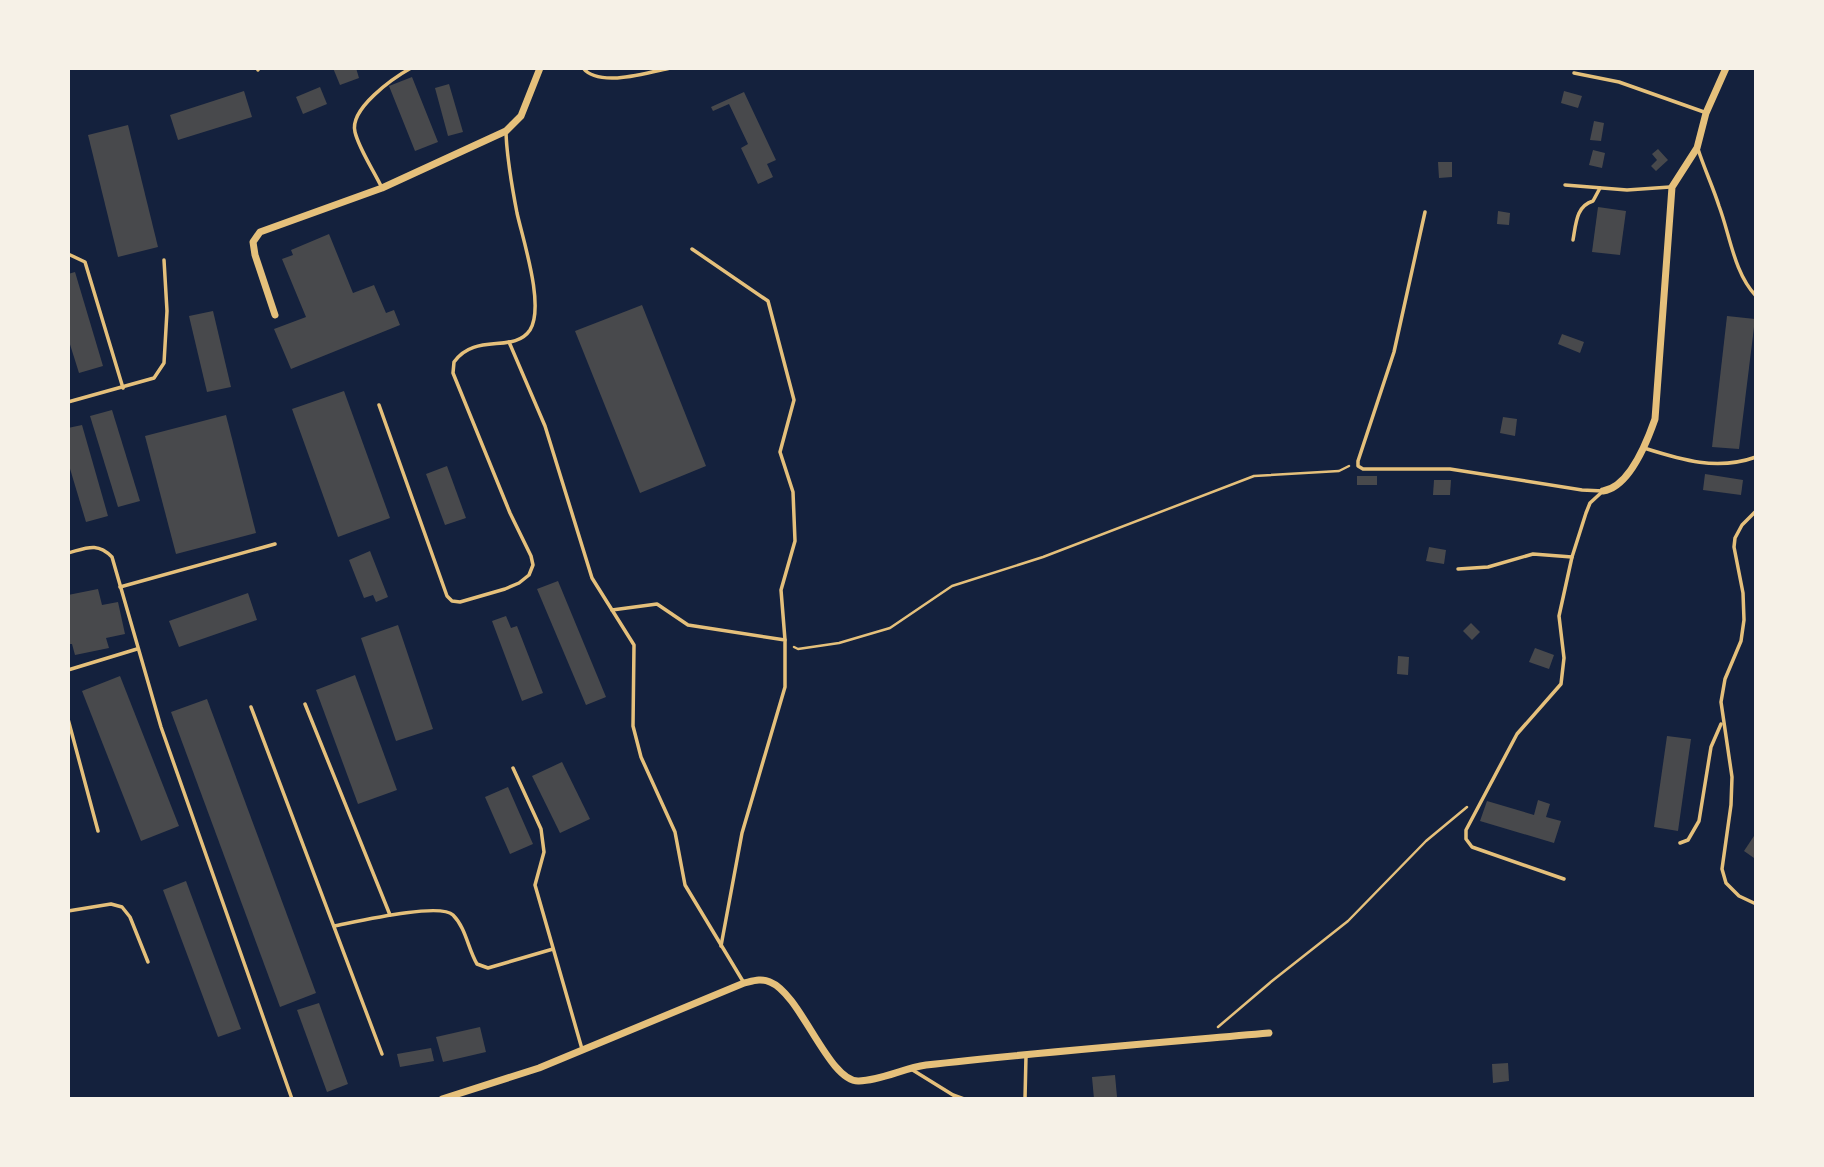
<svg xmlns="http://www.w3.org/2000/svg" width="1824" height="1167" viewBox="0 0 1824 1167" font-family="'Times New Roman',serif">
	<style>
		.building { fill: #48494c }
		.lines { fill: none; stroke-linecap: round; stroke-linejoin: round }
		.path { stroke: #e5c07b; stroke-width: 2.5 }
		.service { stroke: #e5c07b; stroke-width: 3.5 }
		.minor { stroke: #e5c07b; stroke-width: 7 }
	</style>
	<rect width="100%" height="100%" fill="#14213d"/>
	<g class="building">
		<path d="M333 68H356L359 78 340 85Z"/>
		<path d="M412 77 438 142 415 151 389 86Z"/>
		<path d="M449 84 463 132 448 136 435 88Z"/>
		<path d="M320 87 327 104 303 114 296 97Z"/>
		<path d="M244 91 252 117 178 140 170 115Z"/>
		<path d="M1564 91 1582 96 1578 108 1561 103Z"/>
		<path d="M744 92 776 160 767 164 773 177 758 184 741 148 748 144 729 104 713 111 711 107Z"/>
		<path d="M1594 121 1604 123 1601 141 1590 140Z"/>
		<path d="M128 125 158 247 118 257 88 135Z"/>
		<path d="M1658 149 1668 160 1656 171 1651 166 1657 160 1652 154Z"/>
		<path d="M1593 150 1605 153 1602 168 1589 165Z"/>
		<path d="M1438 162H1452V177L1439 178Z"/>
		<path d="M1598 207 1626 211 1620 255 1592 252Z"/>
		<path d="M1498 211 1510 213 1509 225 1497 224Z"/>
		<path d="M329 234 353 293 374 285 386 313 394 310 400 325 291 369 274 329 306 317 282 259 293 255 291 250Z"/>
		<path d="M75 272 103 366 79 373 68 338V274Z"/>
		<path d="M642 305 706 466 640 493 575 331Z"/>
		<path d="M213 311 231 387 207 392 189 316Z"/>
		<path d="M1727 316 1755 319 1739 449 1712 447Z"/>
		<path d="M1562 334 1584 342 1580 353 1558 344Z"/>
		<path d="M344 391 390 518 338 537 292 409Z"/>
		<path d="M112 410 140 501 118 507 90 416Z"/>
		<path d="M226 415 256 533 176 554 145 436Z"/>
		<path d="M1503 417 1517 419 1515 436 1500 433Z"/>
		<path d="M82 425 108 516 86 522 68 462V428Z"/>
		<path d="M447 466 466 518 445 525 426 474Z"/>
		<path d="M1705 474 1743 480 1741 495 1703 490Z"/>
		<rect x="1357" y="476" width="20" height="9"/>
		<path d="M1434 480H1451L1450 495H1433Z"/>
		<path d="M1429 547 1446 550 1444 564 1426 561Z"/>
		<path d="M370 551 388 597 376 602 373 595 364 598 349 560Z"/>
		<path d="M558 581 606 697 586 705 537 589Z"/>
		<path d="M98 589 102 605 118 602 125 634 106 638 109 648 75 655 72 644H68V595Z"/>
		<path d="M248 593 257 620 179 647 169 621Z"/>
		<path d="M506 616 511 628 517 626 543 693 522 701 492 621Z"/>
		<path d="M1471 623 1480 632 1472 640 1463 631Z"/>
		<path d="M398 625 433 729 396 741 361 638Z"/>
		<path d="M1535 648 1554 655 1549 669 1529 662Z"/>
		<path d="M1398 656 1409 657 1408 675 1397 674Z"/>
		<path d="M355 675 397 790 358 804 316 690Z"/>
		<path d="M120 676 179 826 141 841 82 691Z"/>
		<path d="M207 699 316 993 280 1007 171 712Z"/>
		<path d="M1667 736 1691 739 1678 831 1654 827Z"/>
		<path d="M562 762 590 819 560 833 532 776Z"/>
		<path d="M508 787 533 844 510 854 485 797Z"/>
		<path d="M1538 800 1550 804 1546 817 1561 821 1554 843 1480 821 1487 801 1534 815Z"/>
		<path d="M1756 833V856L1754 858 1744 851Z"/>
		<path d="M186 881 241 1029 218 1037 163 890Z"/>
		<path d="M319 1003 348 1084 327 1092 297 1010Z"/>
		<path d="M480 1027 486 1052 443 1062 436 1037Z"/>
		<path d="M431 1048 434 1061 400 1067 397 1054Z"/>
		<path d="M1508 1063 1509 1081 1493 1083 1492 1064Z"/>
		<path d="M1115 1075 1117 1097 1094 1099 1092 1077Z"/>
	</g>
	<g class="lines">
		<g class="path">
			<path d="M794 647 798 649 839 643 890 628 952 586 1043 557 1254 476 1339 471 1349 466"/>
			<path d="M1218 1027 1272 981 1348 921 1426 841 1467 807"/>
		</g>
		<g class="service">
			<path d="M257 68 258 70"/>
			<path d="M583 68C599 88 647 73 670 68"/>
			<path d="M1574 73 1619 82 1704 112"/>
			<path d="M1698 149C1704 168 1713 187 1719 206 1730 235 1734 273 1756 296"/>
			<path d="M1565 185 1627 190 1670 187"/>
			<path d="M382 188C374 171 359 149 355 132 349 109 393 78 411 68"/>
			<path d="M1425 212 1394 352 1358 461V466L1363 469H1450L1582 490 1603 491"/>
			<path d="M1573 240C1576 224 1576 206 1593 201L1600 188"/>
			<path d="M692 249 768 301 794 400 780 452 793 492 795 541 781 590 785 640"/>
			<path d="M68 254 85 262 123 388"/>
			<path d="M509 342 545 426 592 578 634 645 633 726 641 757 675 832 685 885 744 983"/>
			<path d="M68 402 154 378 164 363 167 311 164 260"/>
			<path d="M379 405 447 596 452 601 460 602 505 589 519 583 529 575 533 565 531 556 510 513 453 373 454 362C475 332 514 354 530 330 545 306 523 240 517 213 512 187 507 160 506 133"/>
			<path d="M1644 448C1682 460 1717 471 1756 457"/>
			<path d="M1756 511 1742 525 1735 538 1734 547 1743 593 1744 620 1741 641 1725 679 1721 702 1732 777 1731 805 1722 869 1726 883 1739 896 1756 904"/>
			<path d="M68 553C87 548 97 542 112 557L161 727 292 1099"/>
			<path d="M1458 569 1488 567 1533 554 1572 557"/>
			<path d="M120 587 275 544"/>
			<path d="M612 610 657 604 688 625 785 640V687L742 833 721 946"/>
			<path d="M68 670 137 649"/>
			<path d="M305 704 390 915"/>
			<path d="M251 707 382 1054"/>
			<path d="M68 719 98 831"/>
			<path d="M513 768 541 829 544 852 535 885 582 1049"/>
			<path d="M1680 843 1688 840 1699 821 1711 747 1721 724"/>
			<path d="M1564 879 1472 847 1466 839V830L1517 734 1561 684 1564 658 1559 616 1572 557 1586 513 1590 503 1603 491"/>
			<path d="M68 911 111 904 122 907 130 917 148 962"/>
			<path d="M334 926C355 922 440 902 453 915 466 928 468 949 477 964L488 968 553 949"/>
			<path d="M911 1069 953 1095 964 1099"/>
			<path d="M1025 1099 1026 1056"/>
		</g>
		<g class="minor">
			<path d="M275 315 255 255 253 242 260 232 382 188 506 131 521 116 540 68"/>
			<path d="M1603 491C1629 487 1647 442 1655 419L1672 187 1697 148 1706 113 1726 68"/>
			<path d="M442 1099 539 1068 744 983C753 981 761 978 770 982 801 994 829 1083 859 1081 882 1080 904 1068 926 1065 1040 1052 1155 1043 1269 1033"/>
		</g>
	</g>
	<rect width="1824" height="1167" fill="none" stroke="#f6f1e7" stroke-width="140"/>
</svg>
